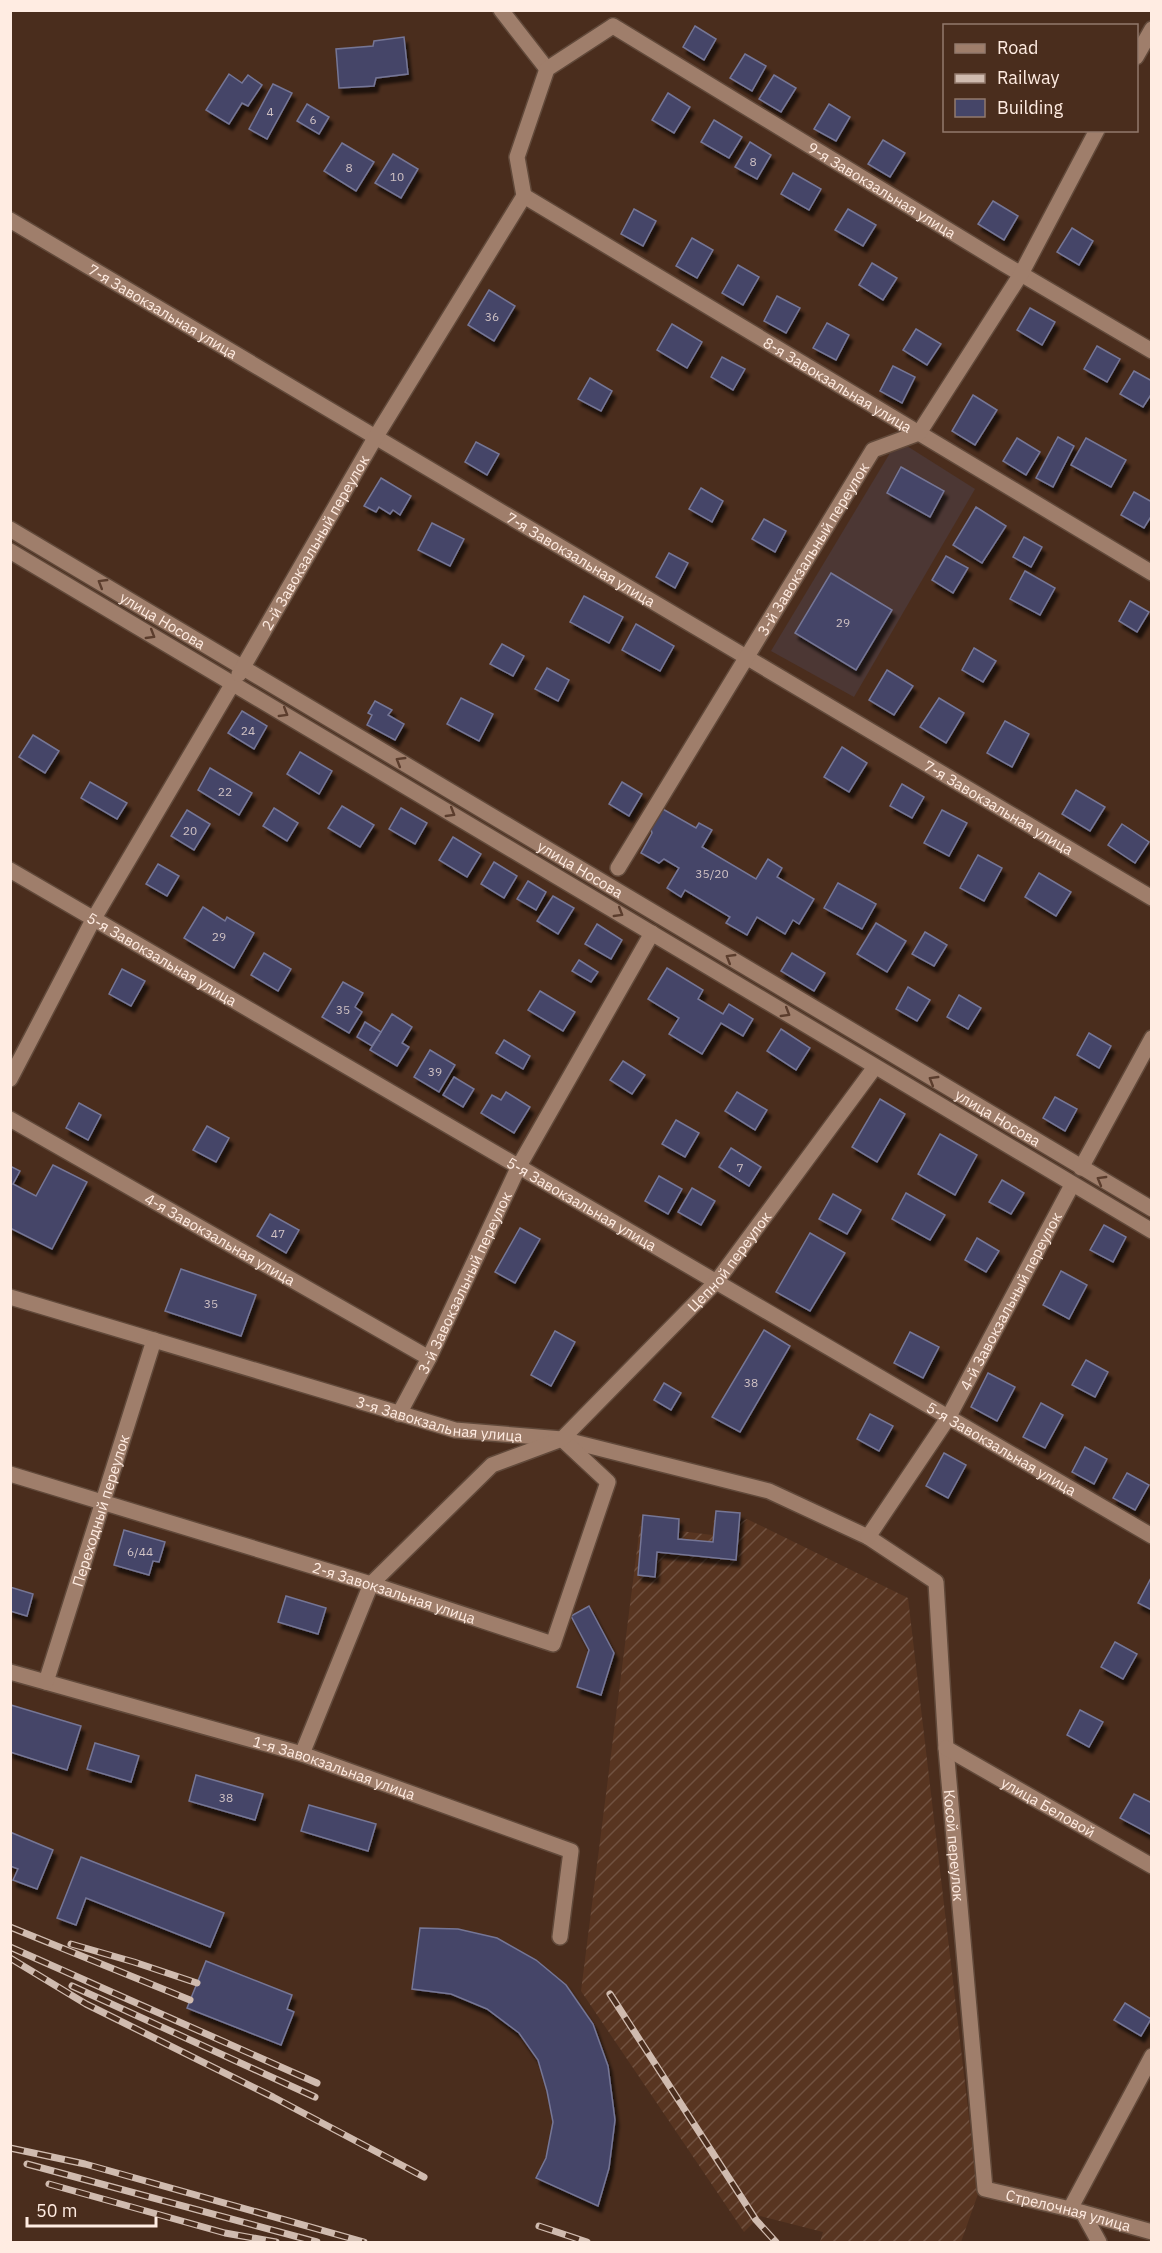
<svg xmlns="http://www.w3.org/2000/svg" width="1162" height="2253" viewBox="0 0 1162 2253" font-family="'IBM Plex Sans',sans-serif">
	<style>
		.industrial { fill: url(#industrial-furrows) }
		.education { fill: #4c3734 }
		.building { fill: #454568; stroke: #757696; stroke-width: 1.5; filter: url(#shadow) }
		.lines { fill: none; stroke-linecap: round; stroke-linejoin: round }
		.street-casing { stroke: #61493a; stroke-width: 18 }
		.secondary-casing { stroke: #61493a; stroke-width: 18 }
		.street { stroke: #9f7e6b; stroke-width: 15 }
		.secondary { stroke: #9f7e6b; stroke-width: 15 }
		.rail-casing { stroke: #d0bbaf; stroke-width: 7 }
		.rail { stroke: #4a2d1d; stroke-width: 4.5; stroke-dasharray: 14; stroke-linecap: butt }
		.oneway { stroke: #5b3d2d }
		.labels { text-anchor: middle; dominant-baseline: central; stroke-width: 4.5; stroke-linejoin: round; paint-order: stroke }
		.number-label { font-size: 12px; fill: #d0c2c4 }
		.street-label { font-size: 15px; fill: #ffece2; stroke: #4a2d1d }
	</style>
	<defs>
		<pattern id="industrial-furrows" width="10" height="10" patternUnits="userSpaceOnUse" patternTransform="scale(1.5)"><rect width="10" height="10" fill="#583521"/><path d="M-1 1l2-2M0 10L10 0M9 11l2-2" fill="none" stroke="#715241"/></pattern>
		<filter id="shadow"><feDropShadow dx="3.5" dy="6" stdDeviation="1.5" flood-color="#0009"/></filter>
	</defs>
	<rect width="100%" height="100%" fill="#4a2d1d"/>
	<path class="industrial" d="M747 1519 908 1598 978 2194 961 2242H820L823 2232 760 2216 744 2232 581 1991 640 1526 712 1535 714 1520 739 1523Z"/>
	<path class="education" d="M907 446 975 489 854 697 771 651 890 453Z"/>
	<g class="building">
		<path d="M695 26 716 39 704 60 683 47Z"/>
		<path d="M404 37 408 74 376 78 374 86 339 88 336 49 373 46 374 41Z"/>
		<path d="M745 54 766 66 752 91 730 78Z"/>
		<path d="M229 74 242 83 248 75 262 85 248 106 242 103 229 124 206 110Z"/>
		<path d="M774 75 796 88 781 112 759 99Z"/>
		<path d="M273 84 292 93 267 139 249 129Z"/>
		<path d="M668 93 690 107 674 133 652 120Z"/>
		<path d="M307 104 329 117 319 134 297 121Z"/>
		<path d="M829 104 850 117 836 141 814 129Z"/>
		<path d="M714 120 742 137 729 158 701 142Z"/>
		<path d="M883 140 905 153 890 177 868 164Z"/>
		<path d="M750 142 771 155 757 179 735 167Z"/>
		<path d="M342 143 374 162 356 191 324 171Z"/>
		<path d="M393 154 418 169 401 198 375 183Z"/>
		<path d="M793 173 821 189 809 210 781 194Z"/>
		<path d="M993 201 1018 216 1004 240 978 224Z"/>
		<path d="M634 209 656 221 643 246 621 234Z"/>
		<path d="M848 209 876 225 863 246 835 230Z"/>
		<path d="M1072 228 1093 241 1079 265 1057 252Z"/>
		<path d="M692 238 713 250 697 278 676 266Z"/>
		<path d="M872 263 897 278 883 300 859 285Z"/>
		<path d="M738 265 759 277 743 305 722 293Z"/>
		<path d="M489 290 515 306 494 341 468 325Z"/>
		<path d="M777 296 800 308 786 333 764 321Z"/>
		<path d="M1030 308 1055 322 1042 345 1017 330Z"/>
		<path d="M827 323 849 335 836 360 813 348Z"/>
		<path d="M672 324 702 342 687 368 657 350Z"/>
		<path d="M916 329 941 344 927 365 903 350Z"/>
		<path d="M1097 346 1120 359 1107 382 1084 369Z"/>
		<path d="M722 357 745 369 733 390 711 377Z"/>
		<path d="M893 366 915 377 902 403 880 391Z"/>
		<path d="M1134 371 1152 381V393L1143 407 1120 394Z"/>
		<path d="M590 378 612 391 601 411 578 399Z"/>
		<path d="M973 395 997 410 975 445 952 431Z"/>
		<path d="M1058 437 1074 446 1053 487 1036 478Z"/>
		<path d="M1017 438 1040 452 1026 475 1003 461Z"/>
		<path d="M1086 438 1126 460 1111 487 1071 465Z"/>
		<path d="M476 442 499 454 487 475 465 462Z"/>
		<path d="M901 467 944 491 930 517 887 493Z"/>
		<path d="M381 478 411 496 400 515 393 510 390 514 379 507 376 512 364 506Z"/>
		<path d="M701 488 723 501 712 522 689 509Z"/>
		<path d="M1134 492 1152 502V515L1144 528 1121 515Z"/>
		<path d="M976 507 1006 526 982 563 953 545Z"/>
		<path d="M764 519 786 531 775 552 752 539Z"/>
		<path d="M432 523 464 539 450 566 418 550Z"/>
		<path d="M1024 537 1042 547 1031 567 1013 557Z"/>
		<path d="M669 553 688 563 675 588 656 577Z"/>
		<path d="M946 556 968 568 953 593 932 580Z"/>
		<path d="M1025 571 1055 588 1040 615 1010 599Z"/>
		<path d="M831 573 892 610 856 670 795 633Z"/>
		<path d="M584 596 623 617 609 643 570 622Z"/>
		<path d="M1130 601 1149 612 1137 632 1119 621Z"/>
		<path d="M636 624 674 646 660 671 622 650Z"/>
		<path d="M502 644 524 656 513 676 490 664Z"/>
		<path d="M974 648 996 661 983 682 962 670Z"/>
		<path d="M547 668 569 680 558 701 535 689Z"/>
		<path d="M887 670 913 686 894 715 869 700Z"/>
		<path d="M461 698 493 714 479 741 447 724Z"/>
		<path d="M939 698 964 713 946 743 920 727Z"/>
		<path d="M375 701 392 710 388 715 404 724 395 740 367 725 372 715 368 713Z"/>
		<path d="M242 711 267 726 254 749 228 733Z"/>
		<path d="M1005 721 1029 734 1012 767 987 753Z"/>
		<path d="M33 735 59 751 45 773 19 757Z"/>
		<path d="M842 747 867 763 849 792 824 777Z"/>
		<path d="M300 752 332 771 319 794 287 774Z"/>
		<path d="M210 768 252 793 239 815 198 790Z"/>
		<path d="M90 782 127 803 117 819 81 798Z"/>
		<path d="M622 782 642 794 629 816 609 804Z"/>
		<path d="M902 784 924 797 912 818 890 806Z"/>
		<path d="M1076 790 1105 807 1090 831 1062 814Z"/>
		<path d="M342 806 374 825 360 847 328 828Z"/>
		<path d="M274 808 298 823 287 841 263 826Z"/>
		<path d="M401 808 427 823 415 844 389 829Z"/>
		<path d="M661 808 696 828 699 823 712 830 702 847 756 879 768 859 782 868 777 877 814 899 799 924 793 920 785 934 757 917 747 935 726 923 730 917 685 890 681 897 667 888 679 868 664 859 659 863 641 853 652 833 650 826Z"/>
		<path d="M187 810 210 824 194 850 171 836Z"/>
		<path d="M942 810 967 823 949 856 924 843Z"/>
		<path d="M1122 824 1149 842 1135 863 1108 845Z"/>
		<path d="M453 837 481 854 467 877 439 860Z"/>
		<path d="M978 855 1002 868 984 901 960 888Z"/>
		<path d="M494 862 517 876 504 898 481 884Z"/>
		<path d="M158 864 179 876 167 896 146 884Z"/>
		<path d="M1039 873 1071 892 1056 916 1025 897Z"/>
		<path d="M528 881 546 892 536 910 517 899Z"/>
		<path d="M838 883 876 904 862 929 824 908Z"/>
		<path d="M553 896 574 908 558 934 537 921Z"/>
		<path d="M203 907 225 921 227 917 254 933 234 968 184 938Z"/>
		<path d="M876 923 906 941 887 972 857 954Z"/>
		<path d="M597 924 622 940 611 959 585 944Z"/>
		<path d="M925 932 947 945 934 966 912 954Z"/>
		<path d="M264 953 291 969 278 991 251 975Z"/>
		<path d="M792 953 825 973 814 991 781 971Z"/>
		<path d="M579 960 598 972 591 982 572 971Z"/>
		<path d="M667 968 703 990 698 999 723 1014 729 1004 753 1019 743 1036 721 1023 702 1054 669 1034 679 1018 648 999Z"/>
		<path d="M122 969 145 981 131 1006 109 994Z"/>
		<path d="M343 982 363 993 355 1007 362 1012 349 1033 322 1017Z"/>
		<path d="M908 987 930 1000 917 1021 896 1009Z"/>
		<path d="M540 991 575 1012 563 1031 528 1010Z"/>
		<path d="M959 995 981 1008 968 1029 947 1017Z"/>
		<path d="M392 1014 412 1027 402 1043 409 1047 397 1066 370 1050Z"/>
		<path d="M365 1022 381 1032 372 1046 357 1037Z"/>
		<path d="M781 1029 810 1048 796 1070 767 1051Z"/>
		<path d="M1089 1033 1111 1046 1099 1068 1077 1055Z"/>
		<path d="M504 1040 530 1056 523 1069 496 1053Z"/>
		<path d="M430 1050 455 1065 439 1092 414 1077Z"/>
		<path d="M623 1061 645 1075 632 1094 610 1080Z"/>
		<path d="M454 1077 474 1089 463 1107 443 1095Z"/>
		<path d="M506 1092 530 1107 514 1133 481 1113 492 1095 501 1100Z"/>
		<path d="M737 1092 767 1110 755 1130 725 1111Z"/>
		<path d="M1055 1097 1077 1109 1065 1131 1043 1118Z"/>
		<path d="M880 1099 905 1114 877 1162 852 1147Z"/>
		<path d="M79 1103 101 1115 88 1140 66 1128Z"/>
		<path d="M676 1120 699 1133 685 1157 662 1144Z"/>
		<path d="M207 1126 229 1138 216 1162 193 1150Z"/>
		<path d="M940 1134 977 1155 955 1195 918 1174Z"/>
		<path d="M731 1148 761 1167 749 1186 719 1167Z"/>
		<path d="M53 1165 87 1182 52 1249 10 1228V1166L20 1171 13 1184 36 1196Z"/>
		<path d="M659 1176 682 1189 668 1214 645 1201Z"/>
		<path d="M1002 1180 1024 1193 1011 1214 989 1202Z"/>
		<path d="M692 1188 715 1201 701 1225 678 1212Z"/>
		<path d="M906 1193 945 1215 930 1240 892 1219Z"/>
		<path d="M833 1194 861 1210 847 1234 819 1219Z"/>
		<path d="M270 1214 299 1230 286 1253 257 1236Z"/>
		<path d="M1104 1225 1126 1237 1113 1262 1090 1250Z"/>
		<path d="M520 1228 540 1239 515 1283 495 1272Z"/>
		<path d="M810 1233 845 1253 810 1311 776 1292Z"/>
		<path d="M977 1238 999 1251 986 1272 965 1260Z"/>
		<path d="M181 1269 256 1295 241 1336 165 1311Z"/>
		<path d="M1061 1271 1087 1285 1069 1319 1043 1305Z"/>
		<path d="M764 1330 790 1346 740 1432 712 1417Z"/>
		<path d="M555 1331 575 1342 551 1386 531 1375Z"/>
		<path d="M910 1332 939 1347 923 1378 894 1363Z"/>
		<path d="M1086 1360 1108 1372 1095 1397 1072 1385Z"/>
		<path d="M988 1373 1015 1387 997 1421 971 1407Z"/>
		<path d="M664 1383 681 1393 671 1410 654 1400Z"/>
		<path d="M1041 1403 1063 1415 1045 1448 1023 1437Z"/>
		<path d="M870 1414 893 1426 879 1451 857 1439Z"/>
		<path d="M1085 1447 1107 1459 1094 1484 1072 1472Z"/>
		<path d="M944 1453 966 1465 948 1498 926 1486Z"/>
		<path d="M1127 1473 1149 1485 1135 1510 1113 1498Z"/>
		<path d="M716 1511 740 1513 736 1560 657 1552 655 1577 638 1575 643 1515 679 1519 678 1539 713 1542Z"/>
		<path d="M124 1530 165 1542 159 1562 153 1561 149 1575 114 1565Z"/>
		<path d="M1151 1578H1152V1610L1138 1603Z"/>
		<path d="M10 1587 33 1594 27 1616 10 1611Z"/>
		<path d="M286 1596 326 1608 318 1634 278 1622Z"/>
		<path d="M589 1606 614 1653 601 1695 577 1687 589 1650 571 1616Z"/>
		<path d="M1115 1642 1137 1654 1123 1679 1101 1667Z"/>
		<path d="M11 1705 81 1726 67 1770 10 1752Z"/>
		<path d="M1080 1710 1103 1722 1089 1747 1067 1735Z"/>
		<path d="M95 1743 139 1756 131 1782 87 1769Z"/>
		<path d="M196 1775 263 1794 255 1820 189 1801Z"/>
		<path d="M1134 1794 1152 1803V1835L1120 1818Z"/>
		<path d="M309 1805 376 1824 368 1851 301 1831Z"/>
		<path d="M10 1832 53 1850 37 1889 13 1880 18 1869 10 1866Z"/>
		<path d="M81 1857 224 1913 210 1947 86 1898 76 1925 57 1918Z"/>
		<path d="M420 1928 458 1929 497 1938 536 1960 566 1985 593 2024 608 2066 615 2120 609 2168 598 2206 536 2178 546 2158 553 2122 547 2091 538 2060 519 2033 487 2009 451 1994 412 1989Z"/>
		<path d="M206 1961 292 1995 287 2009 294 2012 281 2045 187 2008Z"/>
		<path d="M1125 2003 1151 2019 1141 2036 1114 2020Z"/>
	</g>
	<g class="lines">
		<defs>
			<g id="street">
				<path id="s1" d="M613 26 1004 264 1152 351"/>
				<path d="M1136 57 1152 29"/>
				<path id="s2" d="M524 196 1152 573"/>
				<path id="s3" d="M10 220 1152 898"/>
				<path id="s4" d="M618 868 873 450 919 433 1021 274 1097 130"/>
				<path id="s5" d="M10 870 1152 1536"/>
				<path d="M10 1079 93 920 233 683"/>
				<path id="s6" d="M10 1119 429 1358"/>
				<path d="M1081 1168 1152 1038"/>
				<path id="s7" d="M10 1297 455 1430 562 1439 769 1491 868 1537 936 1582 946 1748 985 2189 1070 2209 1152 2232"/>
				<path id="s8" d="M399 1414 429 1358 519 1166 652 933"/>
				<path id="s9" d="M10 1474 371 1584 553 1644 608 1482 564 1441"/>
				<path id="s10" d="M868 1537 948 1418 1072 1185"/>
				<path id="s11" d="M10 1672 302 1754 571 1851 560 1937"/>
				<path id="s12" d="M46 1682 154 1340"/>
				<path id="s13" d="M946 1748 1152 1866"/>
				<path id="s14" d="M302 1754 371 1584 492 1465 562 1439 717 1281 875 1067"/>
				<path d="M1070 2209 1152 2056"/>
				<path d="M1083 2213 1099 2242"/>
			</g>
			<g id="secondary">
				<path d="M501 10 547 69"/>
				<path id="s15" d="M10 529 1152 1209"/>
				<path d="M10 551 1152 1231"/>
				<path id="s16" d="M239 674 375 438 524 196 517 157 547 69 613 26"/>
			</g>
		</defs>
		<use href="#street" class="street-casing"/>
		<use href="#secondary" class="secondary-casing"/>
		<use href="#street" class="street"/>
		<use href="#secondary" class="secondary"/>
		<defs>
			<g id="rail">
				<path d="M10 1927 190 2000"/>
				<path d="M71 1944 134 1962 197 1983"/>
				<path d="M10 1947 317 2083"/>
				<path d="M10 1958 86 2004 273 2097 424 2177"/>
				<path d="M72 1986 315 2097"/>
				<path d="M610 1994 756 2220 776 2242"/>
				<path d="M10 2148 85 2164 364 2242"/>
				<path d="M27 2164 317 2242"/>
				<path d="M49 2184 225 2233 276 2242"/>
				<path d="M539 2226 587 2242"/>
			</g>
		</defs>
		<use href="#rail" class="rail-casing"/>
		<use href="#rail" class="rail"/>
	</g>
	<defs><path id="oneway-chevron" d="M-2-3.5L2.5 0L-2 3.5" fill="none" stroke-width="1.6" stroke-linecap="round" stroke-linejoin="round" transform="scale(1.5)"/></defs>
	<g class="oneway">
		<use href="#oneway-chevron" transform="translate(102 583) rotate(-149)"/>
		<use href="#oneway-chevron" transform="translate(151 635) rotate(31)"/>
		<use href="#oneway-chevron" transform="translate(284 713) rotate(31)"/>
		<use href="#oneway-chevron" transform="translate(400 761) rotate(-149)"/>
		<use href="#oneway-chevron" transform="translate(451 813) rotate(31)"/>
		<use href="#oneway-chevron" transform="translate(619 913) rotate(31)"/>
		<use href="#oneway-chevron" transform="translate(730 958) rotate(-149)"/>
		<use href="#oneway-chevron" transform="translate(786 1013) rotate(31)"/>
		<use href="#oneway-chevron" transform="translate(933 1080) rotate(-149)"/>
		<use href="#oneway-chevron" transform="translate(1101 1180) rotate(-150)"/>
	</g>
	<g class="labels">
		<g class="number-label">
			<text x="270" y="111">4</text>
			<text x="313" y="119">6</text>
			<text x="753" y="161">8</text>
			<text x="349" y="167">8</text>
			<text x="397" y="176">10</text>
			<text x="492" y="316">36</text>
			<text x="843" y="622">29</text>
			<text x="248" y="730">24</text>
			<text x="225" y="791">22</text>
			<text x="190" y="830">20</text>
			<text x="712" y="873">35/20</text>
			<text x="219" y="936">29</text>
			<text x="343" y="1009">35</text>
			<text x="435" y="1071">39</text>
			<text x="740" y="1167">7</text>
			<text x="278" y="1233">47</text>
			<text x="211" y="1303">35</text>
			<text x="751" y="1382">38</text>
			<text x="140" y="1551">6/44</text>
			<text x="226" y="1797">38</text>
		</g>
		<g class="street-label">
			<text stroke="none"><textPath href="#s1" startOffset="315">9-я Завокзальная улица</textPath></text>
			<text stroke="none"><textPath href="#s3" startOffset="178">7-я Завокзальная улица</textPath></text>
			<text stroke="none"><textPath href="#s2" startOffset="366">8-я Завокзальная улица</textPath></text>
			<text stroke="none"><textPath href="#s16" startOffset="152">2-й Завокзальный переулок</textPath></text>
			<text stroke="none"><textPath href="#s4" startOffset="374">3-й Завокзальный переулок</textPath></text>
			<text stroke="none"><textPath href="#s3" startOffset="664">7-я Завокзальная улица</textPath></text>
			<text stroke="none"><textPath href="#s15" startOffset="178">улица Носова</textPath></text>
			<text stroke="none"><textPath href="#s3" startOffset="1150">7-я Завокзальная улица</textPath></text>
			<text stroke="none"><textPath href="#s15" startOffset="664">улица Носова</textPath></text>
			<text stroke="none"><textPath href="#s5" startOffset="176">5-я Завокзальная улица</textPath></text>
			<text stroke="none"><textPath href="#s15" startOffset="1150">улица Носова</textPath></text>
			<text stroke="none"><textPath href="#s5" startOffset="662">5-я Завокзальная улица</textPath></text>
			<text stroke="none"><textPath href="#s6" startOffset="242">4-я Завокзальная улица</textPath></text>
			<text stroke="none"><textPath href="#s14" startOffset="672">Цепной переулок</textPath></text>
			<text stroke="none"><textPath href="#s8" startOffset="147">3-й Завокзальный переулок</textPath></text>
			<text stroke="none"><textPath href="#s10" startOffset="276">4-й Завокзальный переулок</textPath></text>
			<text stroke="none"><textPath href="#s7" startOffset="447">3-я Завокзальная улица</textPath></text>
			<text stroke="none"><textPath href="#s5" startOffset="1148">5-я Завокзальная улица</textPath></text>
			<text stroke="none"><textPath href="#s12" startOffset="180">Переходный переулок</textPath></text>
			<text stroke="none"><textPath href="#s9" startOffset="402">2-я Завокзальная улица</textPath></text>
			<text stroke="none"><textPath href="#s11" startOffset="338">1-я Завокзальная улица</textPath></text>
			<text stroke="none"><textPath href="#s13" startOffset="118">улица Беловой</textPath></text>
			<text stroke="none"><textPath href="#s7" startOffset="1240">Косой переулок</textPath></text>
			<text stroke="none"><textPath href="#s7" startOffset="1671">Стрелочная улица</textPath></text>
		</g>
	</g>
	<rect width="1162" height="2253" fill="none" stroke="#ffece2" stroke-width="24"/>
	<rect x="943" y="24" width="195" height="108" fill="#4a2d1d" stroke="#92796c" stroke-width="1.5"/>
	<rect x="955" y="44" width="30" height="9" fill="#9f7e6b" stroke="#92796c" stroke-width="1.5"/>
	<text x="997" y="54" font-size="18" fill="#ffece2">Road</text>
	<rect x="955" y="74" width="30" height="9" fill="#d0bbaf" stroke="#92796c" stroke-width="1.5"/>
	<text x="997" y="84" font-size="18" fill="#ffece2">Railway</text>
	<rect x="955" y="99" width="30" height="18" fill="#454568" stroke="#92796c" stroke-width="1.5"/>
	<text x="997" y="114" font-size="18" fill="#ffece2">Building</text>
	<path d="M27 2217v9h129v-9" fill="none" stroke="#ffece2" stroke-width="3"/>
	<text x="36" y="2217" font-size="18" fill="#ffece2" stroke="#4a2d1d" stroke-width="4.5" paint-order="stroke">50 m</text>
</svg>
